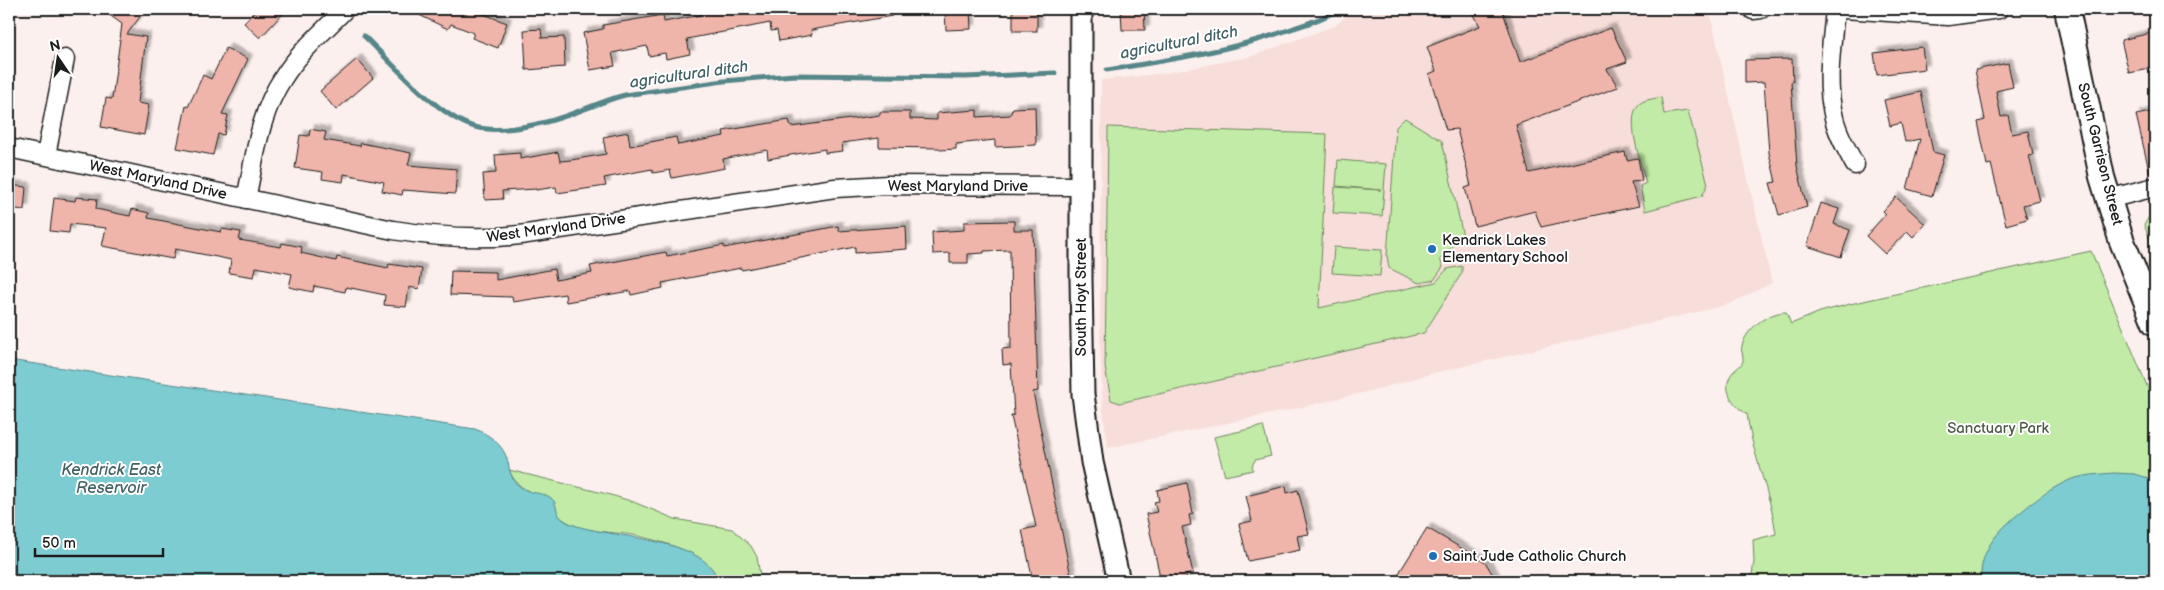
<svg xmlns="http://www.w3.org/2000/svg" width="2164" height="590" viewBox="0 0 2164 590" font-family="'Balsamiq Sans',sans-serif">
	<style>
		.built { fill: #f8deda }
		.green { fill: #c1eba6; stroke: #6e8461 }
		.water { fill: #7bccd2; stroke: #558689 }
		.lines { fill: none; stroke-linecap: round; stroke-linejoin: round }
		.stream { stroke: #558689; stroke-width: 5 }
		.building { fill: #efb5aa; stroke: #1c1c1c; filter: url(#shadow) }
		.minor-casing { stroke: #1c1c1c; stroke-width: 21 }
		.tertiary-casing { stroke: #1c1c1c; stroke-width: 25 }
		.secondary-casing { stroke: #1c1c1c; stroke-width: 28 }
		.minor { stroke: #fff; stroke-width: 18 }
		.tertiary { stroke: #fff; stroke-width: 21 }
		.secondary { stroke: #fff; stroke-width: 24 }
		.poi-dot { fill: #1f6fb2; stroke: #fff; stroke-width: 2 }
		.labels { text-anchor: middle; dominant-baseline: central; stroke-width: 4; stroke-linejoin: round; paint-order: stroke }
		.street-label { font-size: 15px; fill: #1c1c1c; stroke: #fff }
		.poi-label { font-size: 15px; fill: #1c1c1c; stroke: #fff; text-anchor: start }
		.park-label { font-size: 15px; fill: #4e5a45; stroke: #fff }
		.water-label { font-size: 16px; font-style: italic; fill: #426265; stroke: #fff }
	</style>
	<defs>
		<filter id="shadow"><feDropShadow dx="4.5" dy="-4.5" stdDeviation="1" flood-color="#0004"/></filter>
	</defs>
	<rect width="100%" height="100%" fill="#fcf0ee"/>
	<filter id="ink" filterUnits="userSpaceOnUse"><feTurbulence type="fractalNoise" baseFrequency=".02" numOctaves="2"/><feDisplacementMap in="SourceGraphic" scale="10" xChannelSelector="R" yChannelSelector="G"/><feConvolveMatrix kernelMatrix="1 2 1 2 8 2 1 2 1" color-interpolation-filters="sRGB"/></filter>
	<g filter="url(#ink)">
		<path class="built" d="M1354 9H1709L1772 283 1732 303 1711 309 1426 375 1379 389 1290 410 1108 448 1103 411 1100 348 1101 80 1166 73 1252 56 1336 25Z"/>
		<g class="green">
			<path d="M1661 97 1664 114 1688 111 1708 184 1702 196 1645 211 1640 186 1646 183C1642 166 1622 112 1642 102 1647 99 1655 99 1661 97Z"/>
			<path d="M1405 118 1442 141 1463 236 1440 259 1443 267 1434 280 1419 283 1389 268 1387 256 1396 127Z"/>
			<path d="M1108 127 1327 134 1319 308 1436 282 1447 269 1462 266V273L1424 333 1120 403 1111 400 1105 367Z"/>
			<path d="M1338 160 1386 164 1382 216 1333 213 1335 187 1381 190 1336 186Z"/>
			<path d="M2155 211V252L2144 225 2152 212Z"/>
			<path d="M1334 247 1382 250 1380 276 1332 273Z"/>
			<path d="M2091 251 2155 405V581H1751L1754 562 1753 540 1776 534C1771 493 1752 455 1747 414 1733 406 1720 388 1733 372 1736 368 1741 367 1743 361 1744 356 1740 350 1742 346 1746 328 1769 312 1786 312L1791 324 1820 312 1850 304Z"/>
			<path d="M1263 426 1271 456 1255 460 1252 466 1253 470 1225 476 1214 437Z"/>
			<path d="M509 470 607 494 631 501 675 519 732 529 751 546 757 557 761 581H718C711 554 663 542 638 536 615 531 585 534 564 520 557 516 555 508 554 501 534 494 517 490 509 470Z"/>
		</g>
		<g class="water">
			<path d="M9 360 475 429C489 434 503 445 507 459 510 468 509 476 517 484 529 496 543 491 551 498 561 506 550 517 574 525 609 538 707 537 718 581H9Z"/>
			<path d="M2114 473 2135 474 2155 480V581H1981C1979 547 2002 527 2027 507 2041 496 2055 486 2072 479 2085 475 2100 474 2114 473Z"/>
		</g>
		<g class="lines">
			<g class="stream">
				<path d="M364 36C391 62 443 122 479 128 500 132 526 127 546 122 574 115 598 102 625 95L724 81 794 75 965 77 1055 73"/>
				<path d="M1107 70C1170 60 1234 50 1294 28 1310 23 1326 17 1340 9"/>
			</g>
		</g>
		<g class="building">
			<path d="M101 9H146L127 34 146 37 138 103 149 105 144 135 101 127 106 98 112 99 122 24Z"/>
			<path d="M257 9H287L260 38 244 23Z"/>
			<path d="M407 9H470L507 23 498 48 472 38 474 33 451 24 448 29Z"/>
			<path d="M699 9H891L892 16 811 30 812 35 779 41 777 30 771 31 770 23 687 39 690 54 666 59 665 53 649 56 647 46 612 53 615 66 590 70 583 33 603 29V25L663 15 664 22 701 15Z"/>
			<path d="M945 9H970L971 29 946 30Z"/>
			<rect x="1013" y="9" width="24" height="22"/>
			<path d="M1121 9H1144L1145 30H1122Z"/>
			<path d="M1480 9H1502L1520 62 1611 28 1627 62 1607 69 1618 87 1516 125 1529 173 1625 152 1627 160 1638 158 1642 181 1631 182 1639 206 1541 227 1535 211 1475 226 1465 188 1471 186 1457 129 1446 130 1429 74 1436 71 1427 47 1480 26 1472 11Z"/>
			<path d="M541 29 542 38 564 37 565 67 526 70 524 30Z"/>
			<path d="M2151 33 2155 51V68L2129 73 2121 40Z"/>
			<path d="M1922 47 1925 69 1877 75 1874 53Z"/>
			<path d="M226 48 248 59 222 114 228 115 224 135 218 134 213 155 177 148 186 106 188 107 203 75 211 79Z"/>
			<path d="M357 59 373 78 336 110 320 91Z"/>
			<path d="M1792 59 1793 82H1791L1797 166 1807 207 1779 215 1770 183 1776 182 1769 153 1764 82 1745 83V60Z"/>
			<path d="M2008 63 2013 87 1996 91 2001 117 2008 115 2012 134 2028 131 2033 155 2029 156 2040 201 2023 205 2027 219 2006 225 1991 164 1987 165 1978 122 1985 120 1975 70Z"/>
			<path d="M1921 92 1933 152 1944 155 1932 196 1907 189 1920 139 1905 142 1901 123 1890 126 1884 100Z"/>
			<path d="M1035 107 1036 145 995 147V140L956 144V149L940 150 939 148 879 147V138L842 143 843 151 825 153V149L768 159 767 150 723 159 725 168 672 178 670 170 653 173 652 169 604 178 606 186 557 193 556 187 536 190V189L502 191 503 199 485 200 483 174 496 173 495 155 520 153V159L558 152 560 161 571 160 606 154 603 137 628 132 630 146 676 137 678 145 724 136 723 131 789 120 791 127 880 115V112H910V119L937 120V113L977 110V117L1010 115 1013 108Z"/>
			<path d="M2155 111V173L2150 174 2136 115Z"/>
			<path d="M310 129 326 132 324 140 360 146 361 143 411 153 408 165 457 169 455 194 403 190 402 195 382 191 384 182 344 174 343 182 322 179 323 172 295 168 300 135 309 136Z"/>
			<path d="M9 185 26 187 24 210 9 208Z"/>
			<path d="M76 197 97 199 96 209 130 216 132 209 149 213 148 218 221 232 222 229 241 232 239 240 281 247 282 243 302 247 301 253 336 261 337 257 388 268 389 264 422 269 419 289 409 287 406 307 384 305 385 295 346 287 345 292 314 286 313 292 289 287 292 274 256 267 254 277 229 273 231 260 217 257 175 249 173 259 102 246 106 228 70 224 69 233 50 231 54 198 75 201Z"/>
			<path d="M1896 197 1925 224 1913 237 1907 231 1885 254 1866 236 1886 214 1883 211Z"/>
			<path d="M1821 203 1839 209 1834 224 1850 230 1841 257 1807 246Z"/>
			<path d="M1014 221V230H1033L1038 391 1033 392 1072 581H1033L1022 530 1036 527 1011 416 1014 415 1011 364 1003 365 1002 349 1011 348 1010 250 984 251V253L968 254V263H950V253L933 254 932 232 964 230V222Z"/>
			<path d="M838 226 839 231 906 226 907 249 855 253V247L742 270 741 268 662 283 663 288 631 295 630 291 566 302 565 294 513 302 512 297 450 295 451 271 496 272V280L554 269 556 280 592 273 590 266 666 252 667 256 724 245V248Z"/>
			<path d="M1187 483 1193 514 1189 515 1191 525 1182 527 1193 573 1186 575 1187 581H1161L1146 514 1157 512 1154 502 1159 501 1157 490Z"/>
			<path d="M1286 486 1287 493 1298 490 1309 534 1297 536 1300 550 1248 561 1239 524 1252 521 1246 496Z"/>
			<path d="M1427 528 1485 562 1497 581H1394Z"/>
		</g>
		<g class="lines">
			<defs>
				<g id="minor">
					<path d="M1835 9C1832 45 1825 83 1834 118 1838 135 1847 150 1855 165"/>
					<path d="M1844 9 1948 16 1999 9"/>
					<path d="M1753 10 1761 9"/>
					<path d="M9 148 393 230C436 237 477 240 520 235L835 188 888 185 1081 186"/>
					<path d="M46 155 65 59"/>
					<path d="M246 199C255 158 259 114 283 78 299 52 324 31 345 9"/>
					<path d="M2108 199 2155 187"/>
				</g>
				<path id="tertiary" d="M1081 9V278L1083 394 1092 462 1119 581"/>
				<path id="secondary" d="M2067 9 2102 177 2121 239 2155 323"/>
			</defs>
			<use href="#minor" class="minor-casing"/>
			<use href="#tertiary" class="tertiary-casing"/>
			<use href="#secondary" class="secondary-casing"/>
			<use href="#minor" class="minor"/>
			<use href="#tertiary" class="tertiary"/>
			<use href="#secondary" class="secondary"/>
		</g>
	</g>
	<g class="poi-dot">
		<circle cx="1432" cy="249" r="5"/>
		<circle cx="1433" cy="556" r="5"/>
	</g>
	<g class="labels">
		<g class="street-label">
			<text transform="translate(2100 154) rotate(76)">South Garrison Street</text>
			<text transform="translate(158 180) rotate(12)">West Maryland Drive</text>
			<text x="958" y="186">West Maryland Drive</text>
			<text transform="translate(556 228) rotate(-8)">West Maryland Drive</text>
			<text transform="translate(1081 297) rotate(-90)">South Hoyt Street</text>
		</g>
		<g class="poi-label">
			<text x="1442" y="240">Kendrick Lakes<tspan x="1442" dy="17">Elementary School</tspan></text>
			<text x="1443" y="556">Saint Jude Catholic Church</text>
		</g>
		<g class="park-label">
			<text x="1998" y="428">Sanctuary Park</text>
		</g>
		<g class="water-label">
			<text transform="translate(1179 43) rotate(-11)">agricultural ditch</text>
			<text transform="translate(689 75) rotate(-8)">agricultural ditch</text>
			<text x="111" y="470">Kendrick East<tspan x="111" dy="18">Reservoir</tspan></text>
		</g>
	</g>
	<rect width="2164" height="590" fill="none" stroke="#fff" stroke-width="30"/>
	<rect x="15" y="15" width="2134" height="560" fill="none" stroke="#1c1c1c" stroke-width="2" filter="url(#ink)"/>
	<g transform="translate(58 58) rotate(347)" stroke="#ffffff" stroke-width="4" paint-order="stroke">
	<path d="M0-4L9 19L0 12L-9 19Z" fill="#1c1c1c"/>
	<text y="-8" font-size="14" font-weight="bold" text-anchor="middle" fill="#1c1c1c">N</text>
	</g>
	<path d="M35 548v8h128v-8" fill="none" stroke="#1c1c1c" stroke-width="2.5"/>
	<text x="42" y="548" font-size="15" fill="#1c1c1c" stroke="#ffffff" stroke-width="4" paint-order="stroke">50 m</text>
</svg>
